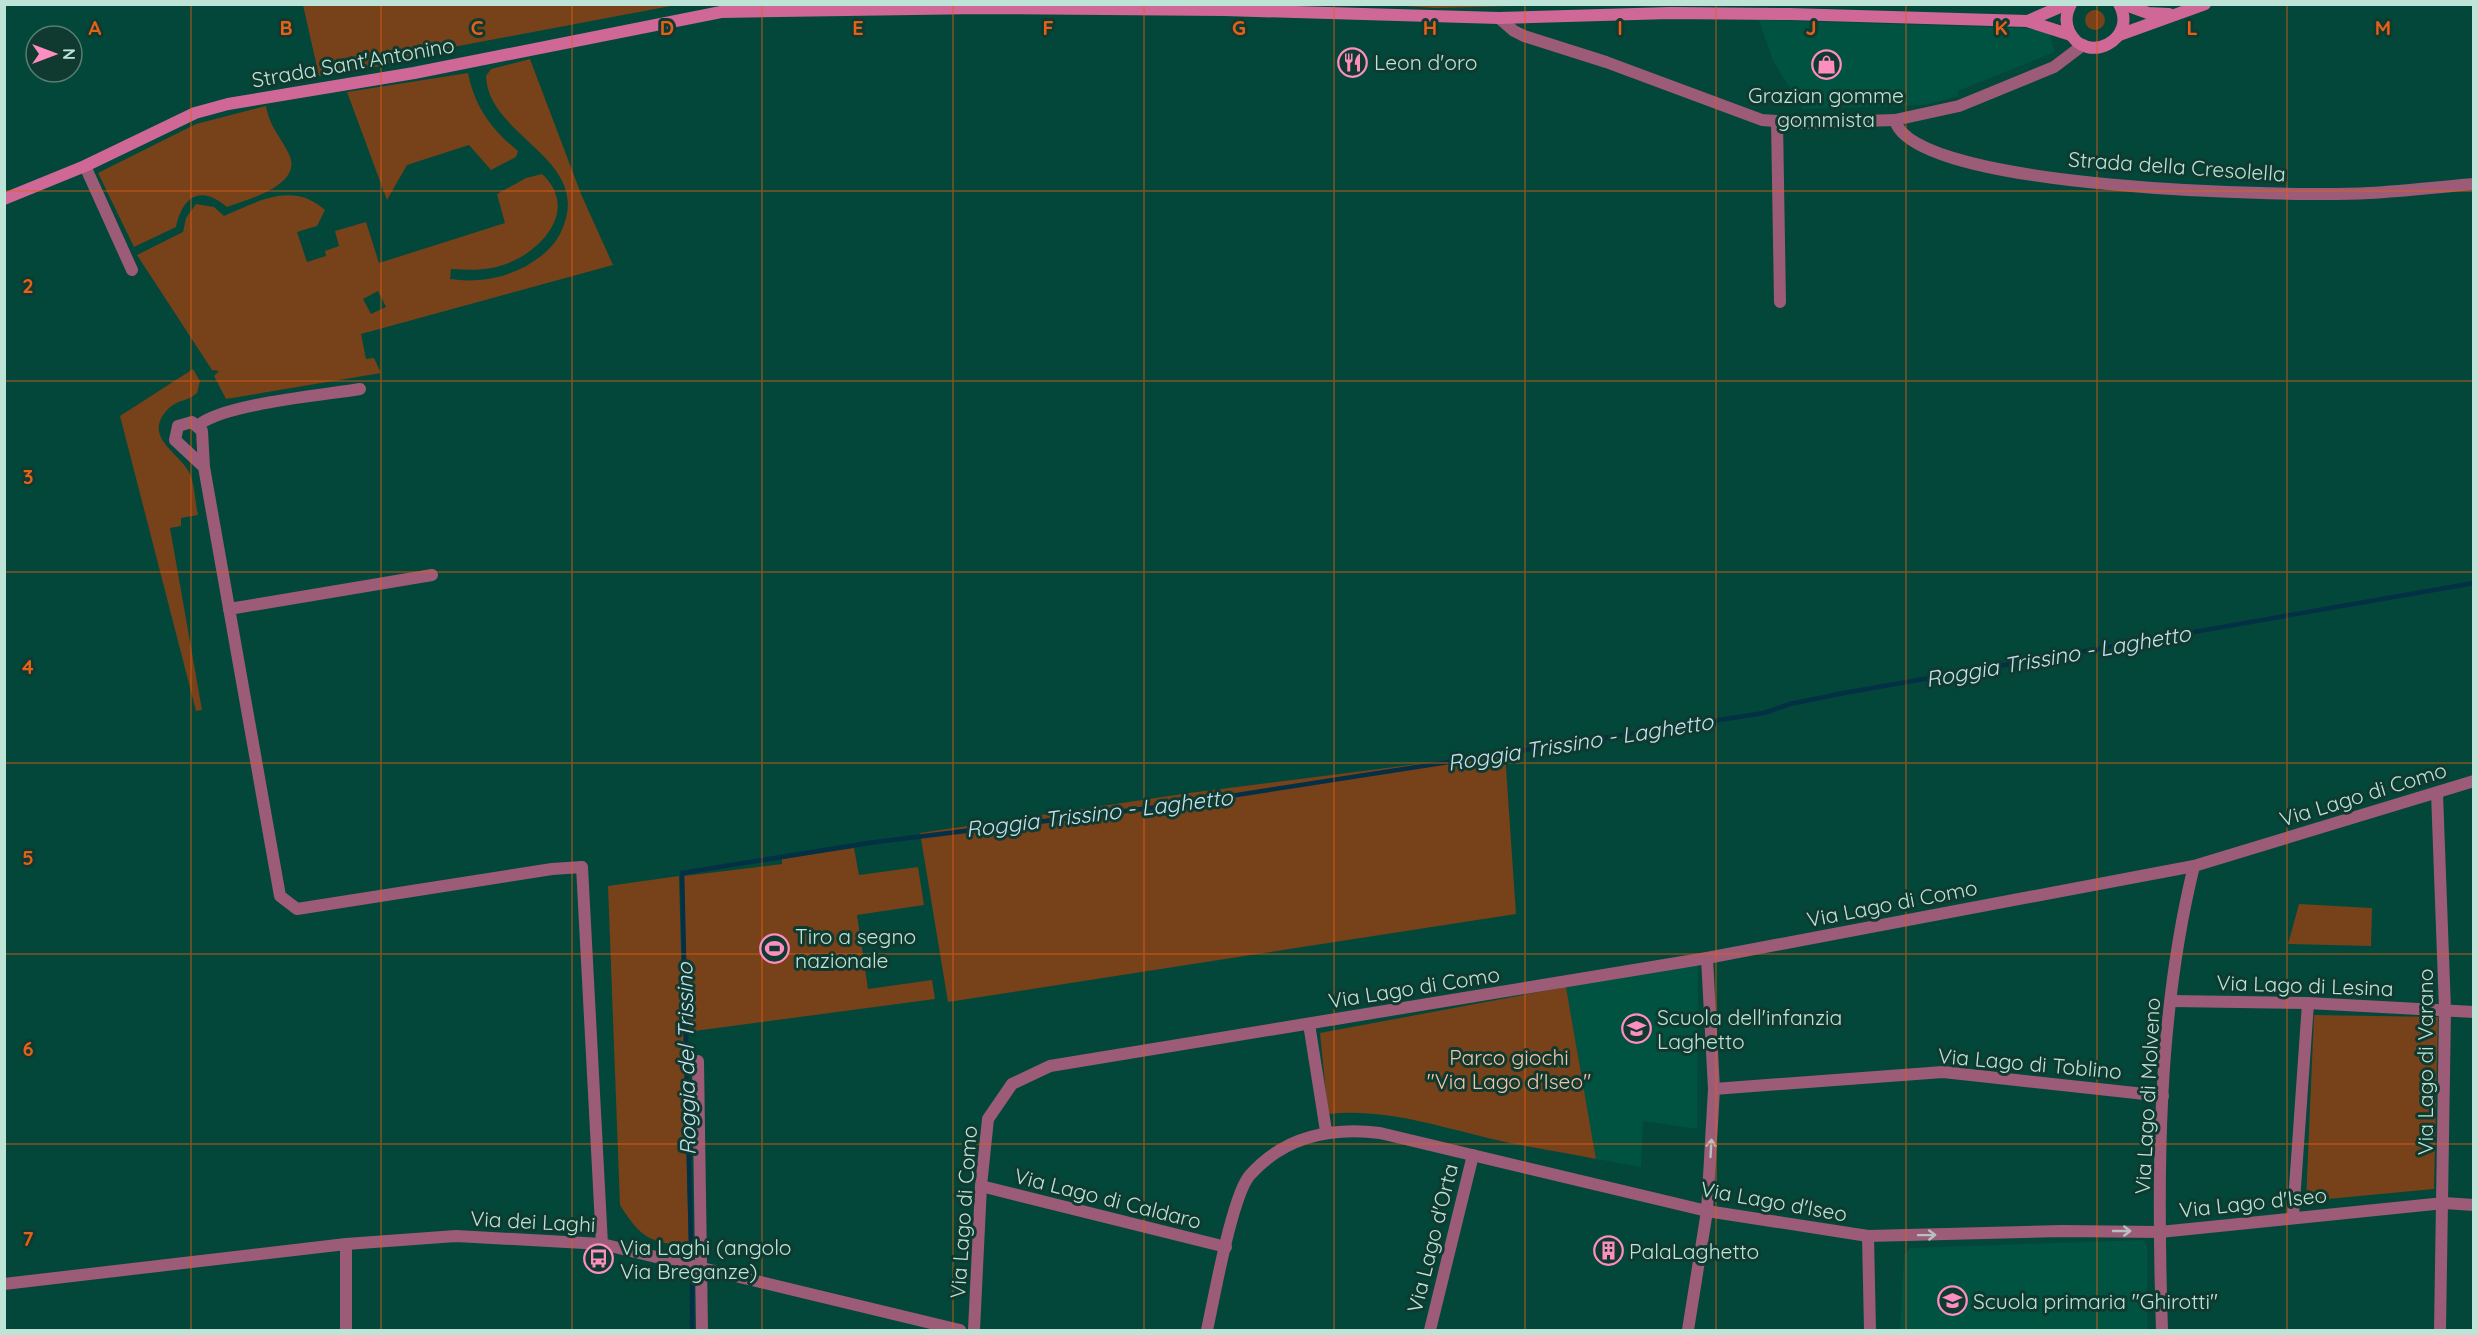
<svg xmlns="http://www.w3.org/2000/svg" width="2478" height="1335" viewBox="0 0 2478 1335" font-family="Quicksand,sans-serif">
	<style>
		.built { fill: #005241 }
		.green { fill: #77411a; fill-rule: evenodd }
		.lines { fill: none; stroke-linecap: round; stroke-linejoin: round }
		.stream { stroke: #033044; stroke-width: 4.5 }
		.minor { stroke: #9c5b76; stroke-width: 12 }
		.tertiary { stroke: #9c5b76; stroke-width: 12 }
		.secondary { stroke: #cf6897; stroke-width: 12 }
		.oneway { stroke: #b6c1bf }
		.grid { fill: none; stroke: #e66016; stroke-width: 1.5; stroke-opacity: 0.55 }
		.labels { text-anchor: middle; dominant-baseline: central; stroke-width: 6; stroke-linejoin: round; paint-order: stroke }
		.street-label { font-size: 21px; fill: #bee3d7; stroke: #103a30 }
		.poi-label { font-size: 21px; fill: #bee3d7; stroke: #103a30; text-anchor: start }
		.park-label { font-size: 21px; fill: #f6c4a6; stroke: #103a30 }
		.water-label { font-size: 22px; font-style: italic; fill: #c7e1f0; stroke: #103a30 }
		.grid-label { font-size: 20px; text-anchor: middle; font-weight: bold; fill: #e66016; stroke: #103a30; stroke-width: 6; stroke-linejoin: round; paint-order: stroke }
	</style>
	<rect width="100%" height="100%" fill="#024739"/>
	<g class="built">
		<path d="M1759 20 2048 29 2055 52 1958 91V96L1926 105 1803 109 1773 61Z"/>
		<path d="M1698 964 1697 1129 1643 1121 1641 1167 1596 1159 1566 987Z"/>
		<path d="M2143 1240 2147 1245V1330H1900L1904 1255 1910 1248Z"/>
	</g>
	<g class="green">
		<path d="M303 5V4L676 5 422 53 382 66 319 76Z"/>
		<path d="M1390 5V4L1561 5 1435 8Z"/>
		<circle cx="2095" cy="20" r="10"/>
		<path d="M530 59 581 194 613 265 361 334 366 359 374 358 381 373 226 399 214 376 219 371 212 370 137 255 183 232 186 218 196 204 214 207 224 216C258 201 293 181 325 210L317 226 297 232 307 262 326 256 325 251 339 246 335 231 366 222 379 263 505 223 497 194 526 178 542 174C579 208 544 250 506 264 488 271 469 270 451 269L450 279C482 284 516 276 541 256 554 246 562 234 566 218 582 156 488 134 486 76L491 69ZM378 291 386 307 371 314 363 299Z"/>
		<path d="M468 73C475 107 491 129 518 151L516 157 491 170 469 145 407 165 387 200 347 92Z"/>
		<path d="M266 106C269 125 279 135 288 152 306 185 248 199 227 207 201 185 183 195 176 227L134 247 98 173 196 124Z"/>
		<path d="M193 369 200 381 197 393C189 401 177 400 169 408 140 437 181 453 190 474 195 486 195 502 198 515L181 518V526L170 528 202 710 196 711 120 416Z"/>
		<path d="M1505 753 1516 914 948 1002 920 833 1189 793Z"/>
		<path d="M854 848 859 875 918 867 924 905 857 915 868 989 932 980 935 999 687 1032 684 876 782 864V859Z"/>
		<path d="M679 876 689 1247C649 1241 642 1240 620 1205L608 886Z"/>
		<path d="M2299 904 2372 908 2371 946 2288 944Z"/>
		<path d="M1566 987 1596 1159C1562 1152 1526 1147 1492 1139 1437 1126 1384 1108 1328 1114L1320 1033Z"/>
		<path d="M2314 1015 2438 1017 2434 1189 2306 1201Z"/>
	</g>
	<g class="lines">
		<g class="stream">
			<path d="M691 1245 682 873 868 843 1166 806 1764 713 1790 704 1844 693 2474 583"/>
			<path d="M692 1282V1330"/>
		</g>
		<g class="minor">
			<path d="M1499 18 1514 31 1524 36 1606 62 1762 120 1801 123 1895 120 1959 106 2054 67 2083 45"/>
			<path d="M1895 120C1912 191 2301 197 2369 193 2404 191 2439 187 2474 184"/>
			<path d="M1777 121 1780 302"/>
			<path d="M85 166 132 270"/>
			<path d="M199 425C223 404 324 395 360 389"/>
			<path d="M204 467 175 440 178 426 192 422 202 431 204 467 280 896 297 909 552 869 582 867 602 1244"/>
			<path d="M229 609 432 575"/>
			<path d="M2437 793 2445 1010 2440 1330"/>
			<path d="M2172 1001 2308 1003 2474 1012"/>
			<path d="M1309 1024 1326 1131"/>
			<path d="M698 1061 702 1330"/>
			<path d="M1714 1089 1943 1072 2163 1096"/>
			<path d="M981 1186 1226 1247"/>
			<path d="M2293 1216 2308 1003"/>
			<path d="M1868 1236 1870 1330"/>
			<path d="M346 1330V1244"/>
			<path d="M1207 1330C1214 1299 1232 1195 1250 1175 1284 1137 1331 1127 1380 1133L1707 1211 1868 1236 2062 1231 2160 1232 2444 1203 2474 1205"/>
			<path d="M1430 1330 1473 1155"/>
			<path d="M1688 1330 1707 1211 1714 1089 1707 958"/>
			<path d="M2162 1330C2157 1177 2157 1016 2194 866"/>
		</g>
		<g class="tertiary">
			<path d="M4 1284 346 1244 456 1236 602 1244 960 1330"/>
			<path d="M974 1330 981 1186 988 1119 1012 1084 1050 1066 1707 958 2194 866 2474 781"/>
		</g>
		<g class="secondary">
			<path d="M2071 4C2066 13 2065 22 2069 31 2086 67 2139 39 2119 4"/>
			<path d="M2123 4 2148 13 2169 14"/>
			<path d="M2030 20 2067 4"/>
			<path d="M2119 35 2205 4"/>
			<path d="M4 199 85 166 195 113 228 104 414 73 721 12 981 8 1224 10 1499 18 1670 13 1790 14 2027 21 2071 35"/>
		</g>
	</g>
	<defs><path id="oneway-shaft" d="M-6 0H5M1.5-3L5.5 0L1.5 3" fill="none" stroke-width="1.6" stroke-linecap="round" stroke-linejoin="round" transform="scale(1.5)"/></defs>
	<g class="oneway">
		<use href="#oneway-shaft" transform="translate(1711 1148) rotate(-87)"/>
		<use href="#oneway-shaft" transform="translate(2122 1231)"/>
		<use href="#oneway-shaft" transform="translate(1927 1235) rotate(-1)"/>
	</g>
	<path class="grid" d="M191 4V1330M381 4V1330M572 4V1330M762 4V1330M953 4V1330M1144 4V1330M1334 4V1330M1525 4V1330M1716 4V1330M1906 4V1330M2097 4V1330M2287 4V1330M4 191H2474M4 381H2474M4 572H2474M4 763H2474M4 954H2474M4 1144H2474"/>
	<defs>
		<symbol id="restaurant-ring" viewBox="-11 -11 22 22"><circle r="9.5" fill="#103a30" stroke="#fd8ebf" stroke-width="1.5"/><path d="M-5-6h1v4h1v-4h1v4h1v-4h1v5L-1.5 .5V6h-2V.5L-5-1ZM5-6V6H3V1.5H1.5Q1.5-4 5-6Z" fill="#fd8ebf"/></symbol>
		<symbol id="shop-ring" viewBox="-11 -11 22 22"><circle r="9.5" fill="#103a30" stroke="#fd8ebf" stroke-width="1.5"/><path d="M-5-2.5h2.3a2.7 3.5 0 0 1 5.4 0H5L5.5 6h-11ZM-1.5-2.5h3a1.5 2.3 0 0 0-3 0Z" fill="#fd8ebf"/></symbol>
		<symbol id="stadium-ring" viewBox="-11 -11 22 22"><circle r="9.5" fill="#103a30" stroke="#fd8ebf" stroke-width="1.5"/><path d="M0-5a6.5 5 0 1 0 0 10a6.5 5 0 1 0 0-10ZM-3.5-1.8h7v3.6h-7Z" fill="#fd8ebf"/></symbol>
		<symbol id="school-ring" viewBox="-11 -11 22 22"><circle r="9.5" fill="#103a30" stroke="#fd8ebf" stroke-width="1.5"/><path d="M0-5L7-2L0 1L-7-2ZM-4 1L0 2.5L4 1V4Q0 6-4 4Z" fill="#fd8ebf"/></symbol>
		<symbol id="building-ring" viewBox="-11 -11 22 22"><circle r="9.5" fill="#103a30" stroke="#fd8ebf" stroke-width="1.5"/><path d="M-4-6H4V6H1V3H-1V6H-4ZM-2.5-4.3h1.7v1.8h-1.7ZM.8-4.3h1.7v1.8H.8ZM-2.5-1h1.7V.8h-1.7ZM.8-1h1.7V.8H.8Z" fill="#fd8ebf"/></symbol>
		<symbol id="bus-ring" viewBox="-11 -11 22 22"><circle r="9.5" fill="#103a30" stroke="#fd8ebf" stroke-width="1.5"/><path d="M-5-6H5V4H4V6H2V4H-2V6H-4V4H-5ZM-3.5-4V0h7V-4ZM-3.5 1.2v1.5H-2V1.2ZM2 1.2v1.5H3.5V1.2Z" fill="#fd8ebf"/></symbol>
	</defs>
	<g fill-rule="evenodd">
		<use href="#restaurant-ring" x="1336" y="46" width="33" height="33"/>
		<use href="#shop-ring" x="1810" y="48" width="33" height="33"/>
		<use href="#stadium-ring" x="758" y="932" width="33" height="33"/>
		<use href="#school-ring" x="1620" y="1012" width="33" height="33"/>
		<use href="#building-ring" x="1592" y="1234" width="33" height="33"/>
		<use href="#bus-ring" x="582" y="1242" width="33" height="33"/>
		<use href="#school-ring" x="1936" y="1284" width="33" height="33"/>
	</g>
	<g class="labels">
		<g class="street-label">
			<text transform="translate(353 62) rotate(-10)">Strada Sant'Antonino</text>
			<text transform="translate(2177 166) rotate(4)">Strada della Cresolella</text>
			<text transform="translate(2363 794) rotate(-17)">Via Lago di Como</text>
			<text transform="translate(1892 903) rotate(-11)">Via Lago di Como</text>
			<text transform="translate(2305 985) rotate(2)">Via Lago di Lesina</text>
			<text transform="translate(1414 987) rotate(-9)">Via Lago di Como</text>
			<text transform="translate(2425 1062) rotate(-90)">Via Lago di Varano</text>
			<text transform="translate(2030 1063) rotate(5)">Via Lago di Toblino</text>
			<text transform="translate(2147 1096) rotate(-87)">Via Lago di Molveno</text>
			<text transform="translate(1108 1198) rotate(14)">Via Lago di Caldaro</text>
			<text transform="translate(1774 1201) rotate(10)">Via Lago d'Iseo</text>
			<text transform="translate(2253 1202) rotate(-6)">Via Lago d'Iseo</text>
			<text transform="translate(963 1212) rotate(-86)">Via Lago di Como</text>
			<text transform="translate(533 1221) rotate(3)">Via dei Laghi</text>
			<text transform="translate(1432 1238) rotate(-76)">Via Lago d'Orta</text>
		</g>
		<g class="poi-label">
			<text x="1374" y="62">Leon d'oro</text>
			<text x="1826" y="95" text-anchor="middle">Grazian gomme<tspan x="1826" dy="24">gommista</tspan></text>
			<text x="795" y="936">Tiro a segno<tspan x="795" dy="24">nazionale</tspan></text>
			<text x="1657" y="1017">Scuola dell'infanzia<tspan x="1657" dy="24">Laghetto</tspan></text>
			<text x="620" y="1247">Via Laghi (angolo<tspan x="620" dy="24">Via Breganze)</tspan></text>
			<text x="1629" y="1251">PalaLaghetto</text>
			<text x="1973" y="1301">Scuola primaria "Ghirotti"</text>
		</g>
		<g class="park-label">
			<text x="1509" y="1057">Parco giochi<tspan x="1509" dy="24">"Via Lago d'Iseo"</tspan></text>
		</g>
		<g class="water-label">
			<text transform="translate(2058 656) rotate(-10)">Roggia Trissino - Laghetto</text>
			<text transform="translate(1580 742) rotate(-9)">Roggia Trissino - Laghetto</text>
			<text transform="translate(1099 813) rotate(-7)">Roggia Trissino - Laghetto</text>
			<text transform="translate(686 1059) rotate(-91)">Roggia del Trissino</text>
		</g>
	</g>
	<g class="grid-label">
		<text x="95" y="35">A</text>
		<text x="286" y="35">B</text>
		<text x="477" y="35">C</text>
		<text x="667" y="35">D</text>
		<text x="858" y="35">E</text>
		<text x="1048" y="35">F</text>
		<text x="1239" y="35">G</text>
		<text x="1430" y="35">H</text>
		<text x="1620" y="35">I</text>
		<text x="1811" y="35">J</text>
		<text x="2001" y="35">K</text>
		<text x="2192" y="35">L</text>
		<text x="2383" y="35">M</text>
		<text x="28" y="293">2</text>
		<text x="28" y="484">3</text>
		<text x="28" y="674">4</text>
		<text x="28" y="865">5</text>
		<text x="28" y="1056">6</text>
		<text x="28" y="1246">7</text>
	</g>
	<rect width="2478" height="1335" fill="none" stroke="#bee3d7" stroke-width="12"/>
	<g transform="translate(54 54) rotate(90)"><circle r="28" fill="#103a30" stroke="#567e73" stroke-width="1.5"/>
	<path d="M0-4.5L10 22L0 15L-10 22Z" fill="#fd8ebf"/>
	<text y="-9" font-size="16" font-weight="bold" text-anchor="middle" fill="#bee3d7">N</text>
	</g>
</svg>
